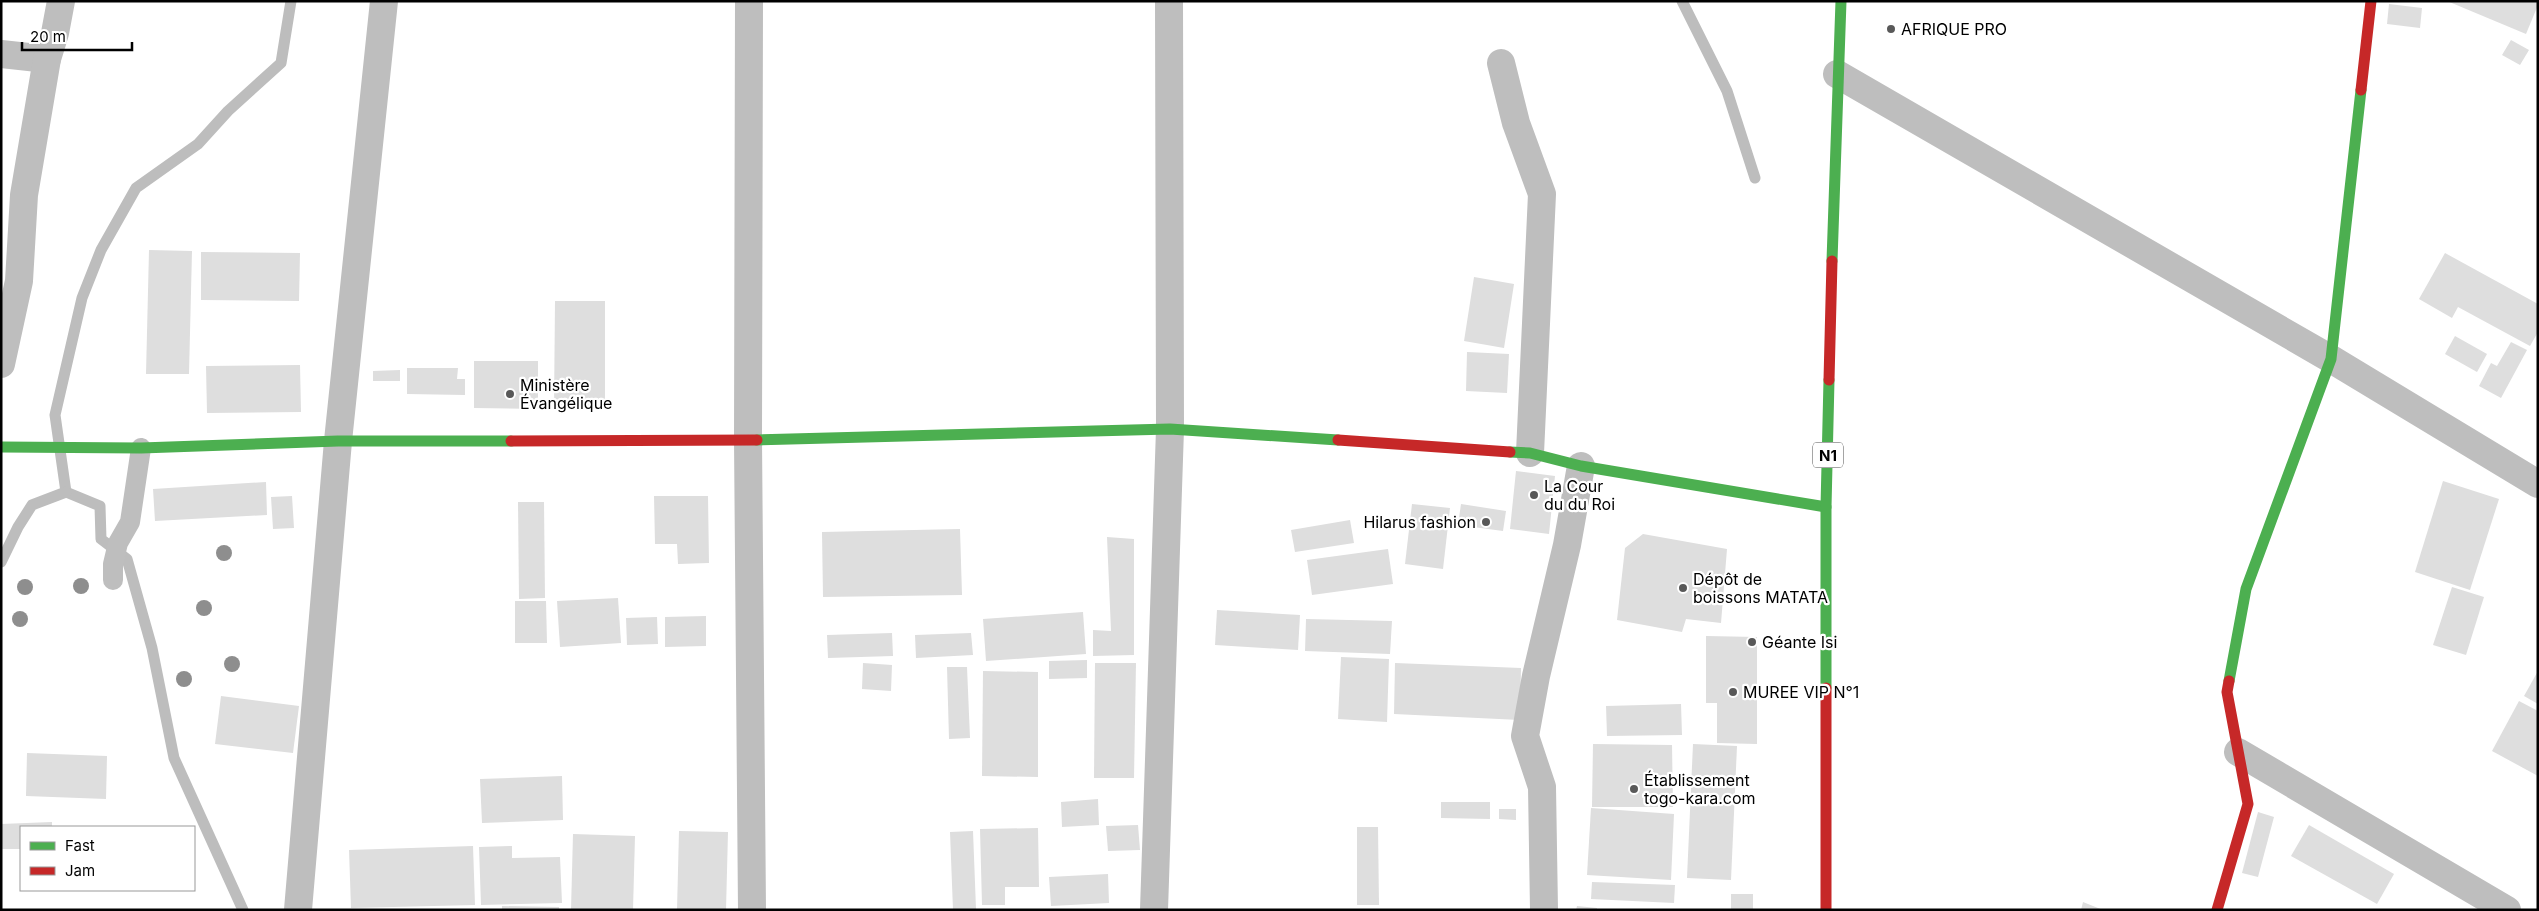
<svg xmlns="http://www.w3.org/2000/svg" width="2539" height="911" viewBox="0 0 2539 911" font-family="Inter,sans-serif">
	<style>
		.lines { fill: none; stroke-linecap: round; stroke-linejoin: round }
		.stream { stroke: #bdbdbd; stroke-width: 11 }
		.building { fill: #dedede }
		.lane { stroke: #bebebe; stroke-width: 20 }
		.street { stroke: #bebebe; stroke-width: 28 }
		.fast { stroke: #4caf50; stroke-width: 11 }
		.jam { stroke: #c62828; stroke-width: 11 }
		.tree { fill: #8e8e8e }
		.poi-dot { fill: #595959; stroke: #fff; stroke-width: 2 }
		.labels { text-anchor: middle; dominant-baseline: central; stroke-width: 4.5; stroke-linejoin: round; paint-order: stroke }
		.shield { fill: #fff; stroke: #4c4c4c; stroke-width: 1 }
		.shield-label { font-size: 15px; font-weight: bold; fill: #000 }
		.poi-label { font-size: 16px; fill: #000; stroke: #fff; text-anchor: start }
	</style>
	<rect width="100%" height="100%" fill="#fff"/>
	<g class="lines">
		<g class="stream">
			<path d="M1682 1 1727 91 1755 178"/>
			<path d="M66 492 55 415 82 298 101 250 136 188 198 144 228 111 281 63 291 1"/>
			<path d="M66 492 100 506 101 539 127 559 152 648 174 758 243 910"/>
			<path d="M1 562 18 527 32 505 66 492"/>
		</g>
	</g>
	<g class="building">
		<path d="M2447 1H2538V5L2526 34Z"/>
		<path d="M2389 4 2422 8 2420 28 2387 24Z"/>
		<path d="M2511 40 2529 50 2520 65 2502 55Z"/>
		<path d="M149 250 192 251 189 374H146Z"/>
		<path d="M201 252 300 253 299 301 201 300Z"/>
		<path d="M2445 253 2538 304V332L2530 346 2458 307 2452 318 2419 299Z"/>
		<path d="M1474 277 1514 284 1504 348 1464 341Z"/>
		<path d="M555 301H605V409L554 408Z"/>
		<path d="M2455 336 2487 354 2477 372 2445 354Z"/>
		<path d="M2511 342 2527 350 2501 398 2479 386 2491 363 2497 366Z"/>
		<path d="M1467 352 1509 354 1507 393 1466 391Z"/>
		<path d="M474 361H538V409L474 408Z"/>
		<path d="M300 365 301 412 207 413 206 366Z"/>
		<path d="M407 368H458L457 379H465V395L407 394Z"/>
		<path d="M400 370V381H373V371Z"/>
		<path d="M1516 471 1555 476 1549 534 1510 529Z"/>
		<path d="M2443 481 2499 499 2470 590 2415 572Z"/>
		<path d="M266 482 267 515 155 521 153 489Z"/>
		<path d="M292 496 294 528 273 529 271 497Z"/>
		<path d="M654 496H708L709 563 678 564 677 544H655Z"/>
		<path d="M518 502H544L545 598 519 599Z"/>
		<path d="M1412 504 1450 508 1443 569 1405 564Z"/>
		<path d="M1461 504 1506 511 1503 531 1458 525Z"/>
		<path d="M1350 520 1354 543 1295 552 1291 530Z"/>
		<path d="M960 529 962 595 823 597 822 532Z"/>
		<path d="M1643 534 1727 549 1721 623 1686 619 1682 632 1617 620 1625 548Z"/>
		<path d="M1107 537 1134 539V655L1093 656V630L1111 631Z"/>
		<path d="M1388 549 1393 584 1312 595 1307 560Z"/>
		<path d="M2452 587 2484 597 2466 655 2433 645Z"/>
		<path d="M618 598 621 643 560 647 557 601Z"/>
		<path d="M515 601H546L547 643H515Z"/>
		<path d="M1217 610 1300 615 1298 650 1215 645Z"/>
		<path d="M1083 612 1086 654 986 661 983 619Z"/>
		<path d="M706 616V646L665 647V617Z"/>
		<path d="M657 617 658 644 627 645 626 618Z"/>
		<path d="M1306 619 1392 621 1390 654 1305 651Z"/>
		<path d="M892 633 893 656 828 658 827 635Z"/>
		<path d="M971 633 973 655 916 658 915 635Z"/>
		<path d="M1706 636 1757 637V744L1717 743V703H1706Z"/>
		<path d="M1341 657 1389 659 1387 722 1338 719Z"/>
		<path d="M1087 660V678L1049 679V661Z"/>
		<path d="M863 663 892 665 891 691 862 689Z"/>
		<path d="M1095 663H1136L1134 778H1094Z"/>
		<path d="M1395 663 1521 668 1520 720 1394 714Z"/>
		<path d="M947 667H967L970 738 949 739Z"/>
		<path d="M983 671 1038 672V777L982 776Z"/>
		<path d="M2538 671V704L2524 696Z"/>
		<path d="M221 696 299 706 293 753 215 744Z"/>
		<path d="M2519 701 2538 711V776L2492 751Z"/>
		<path d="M1681 704 1682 735 1607 736 1606 706Z"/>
		<path d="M1593 744 1672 745 1673 807H1592Z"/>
		<path d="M1693 744 1737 746 1731 880 1687 878Z"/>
		<path d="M27 753 107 756 106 799 26 796Z"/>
		<path d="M562 776 563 820 482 823 480 779Z"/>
		<path d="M1098 799 1099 825 1062 827 1061 802Z"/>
		<path d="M1441 802H1490V819L1441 818Z"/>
		<path d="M1591 808 1674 814 1671 880 1587 875Z"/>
		<path d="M1499 809H1516V820L1499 819Z"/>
		<path d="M2258 812 2274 817 2258 877 2242 873Z"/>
		<path d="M52 822V827H21V849H1V824Z"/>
		<path d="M1138 825 1140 850 1108 851 1106 826Z"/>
		<path d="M2309 825 2394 874 2377 904 2291 856Z"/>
		<path d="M1357 827H1378L1379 905H1357Z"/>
		<path d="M1038 828 1039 887H1005V905H982L980 829Z"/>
		<path d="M679 831 728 832 726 910H677Z"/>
		<path d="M973 831 976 909 953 910 950 832Z"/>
		<path d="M573 834 635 836 633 910H571Z"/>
		<path d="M473 846 475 905 351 908 349 850Z"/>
		<path d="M512 846V858L560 857 562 903 481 905 479 847Z"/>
		<path d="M1108 874 1109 903 1051 906 1049 877Z"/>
		<path d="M1592 882 1675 885 1674 903 1591 899Z"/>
		<rect x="1731" y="894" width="22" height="16"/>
		<path d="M2083 902 2103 910H2081Z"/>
		<path d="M502 906 559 907V910H502Z"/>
		<path d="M1577 906 1597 908V910H1576Z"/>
	</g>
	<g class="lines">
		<path class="lane" d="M113 580V564L118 543 130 522 141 448"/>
		<g class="street">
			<path d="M749 1 748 440 752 910"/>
			<path d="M1 54 47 59"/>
			<path d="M1501 63 1516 123 1542 194 1530 453"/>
			<path d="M1837 74 2331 359 2538 484"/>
			<path d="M1 364 19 281 24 195 47 59 55 33 61 1"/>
			<path d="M2238 752 2507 910"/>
			<path d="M298 910 338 441 384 1"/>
			<path d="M1154 910 1170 429 1169 1"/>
			<path d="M1544 910 1542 787 1525 736 1536 676 1567 545 1581 466"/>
		</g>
		<g class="fast">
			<path d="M1832 261 1841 1"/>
			<path d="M757 440 1170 429 1338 440"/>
			<path d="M1 447 141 448 338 441H511"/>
			<path d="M1510 452 1530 453 1581 466 1826 507"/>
			<path d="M2229 681 2246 589 2331 359 2361 90"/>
			<path d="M1826 688V507L1829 380"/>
		</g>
		<g class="jam">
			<path d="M2361 90 2371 1"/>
			<path d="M1829 380 1832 261"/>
			<path d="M1338 440 1510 452"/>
			<path d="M511 441 757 440"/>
			<path d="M1826 688V910"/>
			<path d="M2217 910 2248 804 2227 692 2229 681"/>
		</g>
	</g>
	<g class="tree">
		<circle cx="224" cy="553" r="8"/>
		<circle cx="81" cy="586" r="8"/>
		<circle cx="25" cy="587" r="8"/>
		<circle cx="204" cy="608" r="8"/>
		<circle cx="20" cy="619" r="8"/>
		<circle cx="232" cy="664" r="8"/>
		<circle cx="184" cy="679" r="8"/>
	</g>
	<g class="poi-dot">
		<circle cx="1891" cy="29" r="5"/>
		<circle cx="510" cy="394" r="5"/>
		<circle cx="1534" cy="495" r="5"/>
		<circle cx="1486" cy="522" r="5"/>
		<circle cx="1683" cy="588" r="5"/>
		<circle cx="1752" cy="642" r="5"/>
		<circle cx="1733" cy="692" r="5"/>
		<circle cx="1634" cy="789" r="5"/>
	</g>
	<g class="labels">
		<rect class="shield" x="1813" y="442.5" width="30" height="25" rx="4"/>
		<g class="shield-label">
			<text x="1828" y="455">N1</text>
		</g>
		<g class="poi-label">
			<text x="1901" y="29">AFRIQUE PRO</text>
			<text x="520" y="385">Ministère<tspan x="520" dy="18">Évangélique</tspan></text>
			<text x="1544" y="486">La Cour<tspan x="1544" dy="18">du du Roi</tspan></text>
			<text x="1476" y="522" text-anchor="end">Hilarus fashion</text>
			<text x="1693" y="579">Dépôt de<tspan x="1693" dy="18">boissons MATATA</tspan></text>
			<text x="1762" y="642">Géante Isi</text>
			<text x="1743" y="692">MUREE VIP N°1</text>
			<text x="1644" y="780">Établissement<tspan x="1644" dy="18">togo-kara.com</tspan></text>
		</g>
	</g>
	<rect width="2539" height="911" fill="none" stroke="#000000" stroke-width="5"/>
	<rect x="20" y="826" width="175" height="65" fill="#ffffff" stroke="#999999"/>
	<rect x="30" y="842" width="25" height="8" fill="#4caf50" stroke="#999999"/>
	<text x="65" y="851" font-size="15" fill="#000000">Fast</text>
	<rect x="30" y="867" width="25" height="8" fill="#c62828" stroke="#999999"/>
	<text x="65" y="876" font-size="15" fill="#000000">Jam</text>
	<path d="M22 42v8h110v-8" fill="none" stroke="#000000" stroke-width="2.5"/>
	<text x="30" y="42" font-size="15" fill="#000000" stroke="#ffffff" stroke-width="4" paint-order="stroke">20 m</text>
</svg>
